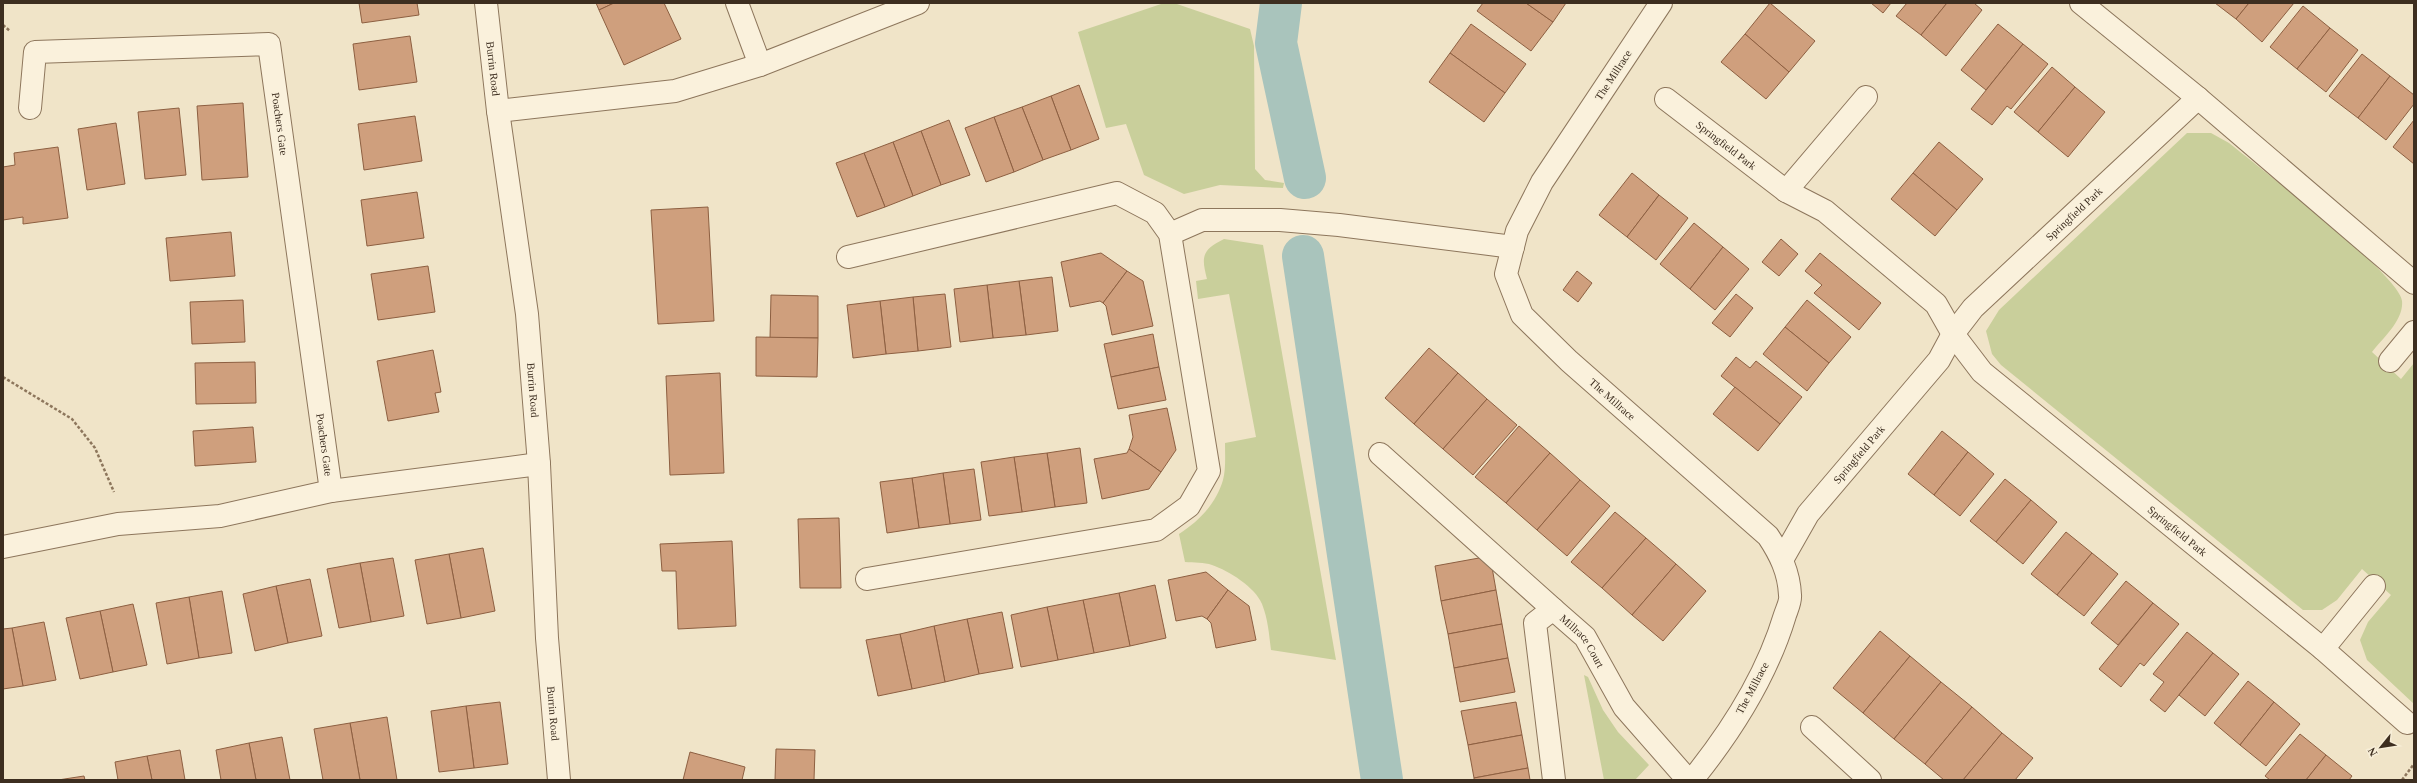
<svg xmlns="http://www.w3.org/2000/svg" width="2417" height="783" viewBox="0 0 2417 783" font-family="Georgia,serif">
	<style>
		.green { fill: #c9cf9b }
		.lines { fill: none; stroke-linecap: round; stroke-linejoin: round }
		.canal { stroke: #a9c4bc; stroke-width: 42 }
		.building { fill: #cf9f7d; stroke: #8d5f41 }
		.minor-casing { stroke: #8d765c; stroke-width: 24 }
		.path { stroke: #8d765c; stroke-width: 2.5; stroke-dasharray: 3 2; stroke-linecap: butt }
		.minor { stroke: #faf1dc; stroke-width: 22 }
		.labels { text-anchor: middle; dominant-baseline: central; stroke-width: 3; stroke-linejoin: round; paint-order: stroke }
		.street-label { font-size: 11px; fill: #3d2e20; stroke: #f7eed8 }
	</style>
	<rect width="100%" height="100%" fill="#f0e4c8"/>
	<g class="green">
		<path d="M1164 3H1174L1250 29 1254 46 1255 169 1265 180 1284 183 1283 188 1220 185 1184 194 1144 175 1126 124 1106 128 1078 32Z"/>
		<path d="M2187 133H2211L2229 143C2256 165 2400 275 2402 301 2404 320 2383 338 2372 352L2401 379 2414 363V704L2367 660 2360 640 2368 622 2391 595 2362 569 2337 600 2322 610H2303L2001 365 1992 354 1986 331 1999 310Z"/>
		<path d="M1224 239 1263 245 1336 660 1271 650C1269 634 1268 619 1262 604 1255 587 1229 571 1212 565 1204 562 1194 563 1185 562L1179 534C1199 521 1216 504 1223 480 1226 469 1225 455 1225 443L1256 437 1229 294 1198 299 1196 281 1207 279C1201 256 1202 250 1224 239Z"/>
		<path d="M1584 675 1588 677 1603 710 1618 732 1649 765 1635 780H1604Z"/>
	</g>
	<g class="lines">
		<g class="canal">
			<path d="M1281 3 1276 43 1305 178"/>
			<path d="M1303 256 1382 780"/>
		</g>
	</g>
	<g class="building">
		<path d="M359 3H417L419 15 362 23Z"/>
		<path d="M596 3H614L599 10Z"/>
		<path d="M614 3H664L681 39 624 65 599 10Z"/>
		<path d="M1483 3H1526L1553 22 1531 51 1477 11Z"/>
		<path d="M1526 3H1566L1553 22Z"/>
		<path d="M1770 3 1815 41 1789 72 1745 34Z"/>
		<path d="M1871 3H1891L1883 13Z"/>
		<path d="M1907 3H1947L1921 35 1896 16Z"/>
		<path d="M1947 3H1974L1982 10 1946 56 1921 35Z"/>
		<path d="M2215 3H2249L2236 19Z"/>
		<path d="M2249 3H2294L2262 42 2236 19Z"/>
		<path d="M2303 6 2330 28 2297 69 2270 47Z"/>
		<path d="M1471 24 1526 64 1505 93 1450 53Z"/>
		<path d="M1998 24 2023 44 1986 90 1961 70Z"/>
		<path d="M2330 28 2358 50 2326 92 2297 69Z"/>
		<path d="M1745 34 1789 72 1766 99 1721 62Z"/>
		<path d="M410 36 417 82 359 90 353 44Z"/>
		<path d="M2023 44 2048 64 2011 109 2007 106 1992 125 1971 109Z"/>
		<path d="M1450 53 1505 93 1484 122 1429 82Z"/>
		<path d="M2362 54 2390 76 2358 118 2329 96Z"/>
		<path d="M2052 67 2075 87 2038 132 2014 112Z"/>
		<path d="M2390 76 2414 95V104L2386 140 2358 118Z"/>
		<path d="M1079 85 1099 139 1071 150 1051 96Z"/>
		<path d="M2075 87 2105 112 2068 157 2038 132Z"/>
		<path d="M1051 96 1071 150 1043 160 1022 107Z"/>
		<path d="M243 103 248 177 202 180 197 106Z"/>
		<path d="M1022 107 1043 160 1014 172 994 117Z"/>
		<path d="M179 108 186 175 145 179 138 112Z"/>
		<path d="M415 116 422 161 364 170 358 124Z"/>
		<path d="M994 117 1014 172 986 182 965 128Z"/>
		<path d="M949 120 970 175 941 185 921 131Z"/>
		<path d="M2414 120V164L2393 147Z"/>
		<path d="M116 123 125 184 87 190 78 129Z"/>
		<path d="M921 131 941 185 913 196 893 142Z"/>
		<path d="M893 142 913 196 885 207 864 153Z"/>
		<path d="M1939 142 1983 179 1957 210 1913 173Z"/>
		<path d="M58 147 68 218 23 224V217L3 220V167L15 165 14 153Z"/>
		<path d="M864 153 885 207 857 217 836 163Z"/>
		<path d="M1632 173 1659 195 1627 237 1599 215Z"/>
		<path d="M1913 173 1957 210 1935 236 1891 199Z"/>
		<path d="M417 192 424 238 367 246 361 200Z"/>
		<path d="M1659 195 1688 218 1656 260 1627 237Z"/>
		<path d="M708 207 714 321 658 324 651 210Z"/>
		<path d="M1694 223 1723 247 1690 289 1660 264Z"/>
		<path d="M231 232 235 276 170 281 166 238Z"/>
		<path d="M1781 239 1798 254 1779 276 1762 262Z"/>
		<path d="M1723 247 1749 269 1715 310 1690 289Z"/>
		<path d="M1101 253 1127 271 1103 303 1100 301 1070 307 1061 262Z"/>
		<path d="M1820 253 1881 303 1859 330 1814 293 1822 285 1805 271Z"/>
		<path d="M428 266 435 312 378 320 371 274Z"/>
		<path d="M1127 271 1143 281 1153 326 1112 335 1106 306 1103 303Z"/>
		<path d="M1577 271 1592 283 1578 302 1563 290Z"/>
		<path d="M1052 277 1058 331 1026 335 1019 281Z"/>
		<path d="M1019 281 1026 335 993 338 987 285Z"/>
		<path d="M987 285 993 338 960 342 954 289Z"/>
		<path d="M945 294 951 347 918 351 913 297Z"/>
		<path d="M1736 294 1753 308 1730 337 1712 323Z"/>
		<path d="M771 295 818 296V338H770Z"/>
		<path d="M913 297 918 351 886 354 880 301Z"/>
		<path d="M243 300 245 342 192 344 190 302Z"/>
		<path d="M1807 300 1851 337 1829 363 1785 327Z"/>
		<path d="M880 301 886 354 853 358 847 305Z"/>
		<path d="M1785 327 1829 363 1807 391 1763 354Z"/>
		<path d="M1153 334 1159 367 1111 377 1104 344Z"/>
		<path d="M756 337 818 338 817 377 756 376Z"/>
		<path d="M1429 348 1458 373 1414 424 1385 398Z"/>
		<path d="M433 350 441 392 435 393 439 412 388 421 377 361Z"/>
		<path d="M1736 357 1750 368 1756 361 1802 397 1780 424 1721 376Z"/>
		<path d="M255 362 256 403 196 404 195 363Z"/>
		<path d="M1159 367 1166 400 1118 409 1111 377Z"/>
		<path d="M720 373 724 473 670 475 666 376Z"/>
		<path d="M1458 373 1487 399 1443 449 1414 424Z"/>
		<path d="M1735 387 1780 424 1758 451 1713 414Z"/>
		<path d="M1487 399 1517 425 1473 475 1443 449Z"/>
		<path d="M1167 408 1176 450 1161 472 1129 449 1133 437 1129 415Z"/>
		<path d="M1519 426 1550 453 1506 503 1475 477Z"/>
		<path d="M253 427 256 462 195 466 193 431Z"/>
		<path d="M1942 431 1968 452 1934 495 1908 474Z"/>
		<path d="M1080 448 1087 503 1055 507 1047 453Z"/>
		<path d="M1129 449 1161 472 1149 489 1102 499 1094 459 1127 453Z"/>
		<path d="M1968 452 1994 474 1960 516 1934 495Z"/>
		<path d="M1047 453 1055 507 1022 512 1014 457Z"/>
		<path d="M1550 453 1580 480 1537 530 1506 503Z"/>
		<path d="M1014 457 1022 512 989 516 981 462Z"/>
		<path d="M974 469 981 520 950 524 943 473Z"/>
		<path d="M943 473 950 524 919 528 912 478Z"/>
		<path d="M912 478 919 528 887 533 880 482Z"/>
		<path d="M2005 479 2031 500 1996 542 1970 521Z"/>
		<path d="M1580 480 1610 506 1567 556 1537 530Z"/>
		<path d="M2031 500 2057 522 2023 564 1996 542Z"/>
		<path d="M1615 512 1646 538 1602 588 1571 562Z"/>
		<path d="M839 518 841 588H800L798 519Z"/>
		<path d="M2066 532 2092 553 2057 595 2031 574Z"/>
		<path d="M1646 538 1676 564 1632 615 1602 588Z"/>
		<path d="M732 541 736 626 678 629 676 571H662L660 544Z"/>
		<path d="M483 548 495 611 461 618 449 554Z"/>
		<path d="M2092 553 2118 574 2084 616 2057 595Z"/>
		<path d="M449 554 461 618 427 624 415 560Z"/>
		<path d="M1490 556 1496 590 1441 601 1435 566Z"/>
		<path d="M393 558 404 616 371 622 360 563Z"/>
		<path d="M360 563 371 622 339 628 327 569Z"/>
		<path d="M1676 564 1706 591 1663 641 1632 615Z"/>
		<path d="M1206 572 1228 590 1207 619 1202 616 1176 621 1168 580Z"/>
		<path d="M310 579 322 636 288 643 276 586Z"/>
		<path d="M2126 581 2153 603 2118 645 2091 623Z"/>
		<path d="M1155 585 1166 638 1130 646 1119 593Z"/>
		<path d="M276 586 288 643 255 651 243 594Z"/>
		<path d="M1228 590 1249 606 1256 640 1216 648 1211 623 1207 619Z"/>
		<path d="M1496 590 1502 624 1448 634 1441 601Z"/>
		<path d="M222 591 232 653 199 658 189 597Z"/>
		<path d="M1119 593 1130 646 1094 653 1083 600Z"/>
		<path d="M189 597 199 658 167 664 156 603Z"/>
		<path d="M1083 600 1094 653 1058 660 1047 607Z"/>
		<path d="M2153 603 2179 624 2144 666 2140 663 2121 687 2099 669Z"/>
		<path d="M133 604 147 665 113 672 100 611Z"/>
		<path d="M1047 607 1058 660 1021 667 1011 615Z"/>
		<path d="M100 611 113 672 80 679 66 618Z"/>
		<path d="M1002 612 1013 668 979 674 967 619Z"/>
		<path d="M967 619 979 674 945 682 934 626Z"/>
		<path d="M44 622 56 680 23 686 12 628Z"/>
		<path d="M1502 624 1508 658 1454 668 1448 634Z"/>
		<path d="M934 626 945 682 912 689 900 634Z"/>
		<path d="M12 628 23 686 3 689V629Z"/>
		<path d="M1880 631 1910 656 1863 713 1833 688Z"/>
		<path d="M2187 632 2213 653 2165 712 2150 700 2164 682 2153 674Z"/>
		<path d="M900 634 912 689 878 696 866 640Z"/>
		<path d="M2213 653 2239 674 2205 716 2179 695Z"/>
		<path d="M1910 656 1941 682 1894 739 1863 713Z"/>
		<path d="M1508 658 1515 692 1460 702 1454 668Z"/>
		<path d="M2248 681 2274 702 2240 745 2214 723Z"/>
		<path d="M1941 682 1972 707 1925 764 1894 739Z"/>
		<path d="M500 702 508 764 474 768 466 706Z"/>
		<path d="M1516 702 1522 735 1468 745 1461 711Z"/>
		<path d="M2274 702 2300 724 2266 766 2240 745Z"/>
		<path d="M466 706 474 768 439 772 431 711Z"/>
		<path d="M1972 707 2002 733 1963 780H1944L1925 764Z"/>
		<path d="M387 717 397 780H360L350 723Z"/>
		<path d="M350 723 360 780H323L314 729Z"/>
		<path d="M2002 733 2033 758 2015 780H1963Z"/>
		<path d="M2300 734 2326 755 2306 780H2270L2265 776Z"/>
		<path d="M1522 735 1528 768 1474 778 1468 745Z"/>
		<path d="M282 737 290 780H256L249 743Z"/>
		<path d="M249 743 256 780H221L216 750Z"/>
		<path d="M776 749 815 750 814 780H775Z"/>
		<path d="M180 750 185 780H152L147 756Z"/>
		<path d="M690 752 745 767 742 780H683Z"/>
		<path d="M2326 755 2352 776 2349 780H2306Z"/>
		<path d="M147 756 152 780H118L115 762Z"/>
		<path d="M1528 768 1530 780H1474V778Z"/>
		<path d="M84 776 85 780H58Z"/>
	</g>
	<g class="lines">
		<defs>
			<g id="minor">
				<path id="s1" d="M486 3 498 111 527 314 539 464 547 638 559 780"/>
				<path d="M737 3 760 65"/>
				<path id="s2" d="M1661 3 1542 182 1517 231 1506 274 1522 315 1569 361 1768 536C1780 554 1789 572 1790 595 1791 601 1787 609 1785 615 1767 675 1731 732 1692 780"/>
				<path d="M2081 3 2198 98 2414 283"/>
				<path id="s3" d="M1666 99 1786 191 1825 211 1936 304 1953 334 1982 372 2323 649 2407 723"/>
				<path id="s4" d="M30 108 35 52 269 44 331 491"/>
				<path d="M498 111 675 91 760 65 918 3"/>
				<path d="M1786 191 1866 97"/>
				<path d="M1170 234 1202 220H1280L1339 225 1513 247"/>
				<path d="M848 257 1117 193 1155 213 1170 234 1209 471 1189 506 1156 530 867 579"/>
				<path d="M2390 361 2414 332"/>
				<path d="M1380 454 1553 609"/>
				<path d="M3 547 118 524 220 516 331 491 539 464"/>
				<path id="s5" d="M1783 558 1808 514 1939 360 1953 334 1973 308 2198 98"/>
				<path d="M2323 649 2374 586"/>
				<path d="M1812 727 1870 780"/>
				<path id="s6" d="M1554 780 1535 623 1553 609 1585 637 1624 707 1688 780"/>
			</g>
		</defs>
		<use href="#minor" class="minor-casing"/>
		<g class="path">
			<path d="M3 25 10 31"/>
			<path d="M3 377 72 419 95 448 114 492"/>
			<path d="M2402 780 2414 764"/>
		</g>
		<use href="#minor" class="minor"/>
	</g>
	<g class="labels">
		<g class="street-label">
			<text stroke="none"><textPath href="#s1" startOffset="66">Burrin Road</textPath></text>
			<text transform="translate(1613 75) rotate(-57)">The Millrace</text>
			<text stroke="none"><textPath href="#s4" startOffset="371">Poachers Gate</textPath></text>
			<text stroke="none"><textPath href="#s3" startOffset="76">Springfield Park</textPath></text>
			<text stroke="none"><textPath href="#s5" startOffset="453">Springfield Park</textPath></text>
			<text stroke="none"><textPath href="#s1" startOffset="390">Burrin Road</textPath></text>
			<text stroke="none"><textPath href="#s2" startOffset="482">The Millrace</textPath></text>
			<text stroke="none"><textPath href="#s4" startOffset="695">Poachers Gate</textPath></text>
			<text stroke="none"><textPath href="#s5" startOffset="129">Springfield Park</textPath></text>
			<text stroke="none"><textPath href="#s3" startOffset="674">Springfield Park</textPath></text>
			<text stroke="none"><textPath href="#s6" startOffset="225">Millrace Court</textPath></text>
			<text transform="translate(1752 688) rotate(-62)">The Millrace</text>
			<text stroke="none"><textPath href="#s1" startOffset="714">Burrin Road</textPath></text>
		</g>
	</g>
	<rect width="2417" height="783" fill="none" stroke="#3d2e20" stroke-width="8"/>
	<g transform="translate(2381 747) rotate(240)" stroke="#f7eed8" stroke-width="3" paint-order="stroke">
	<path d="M0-3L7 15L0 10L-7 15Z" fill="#3d2e20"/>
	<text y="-6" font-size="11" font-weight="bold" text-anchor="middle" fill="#3d2e20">N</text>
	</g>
</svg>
